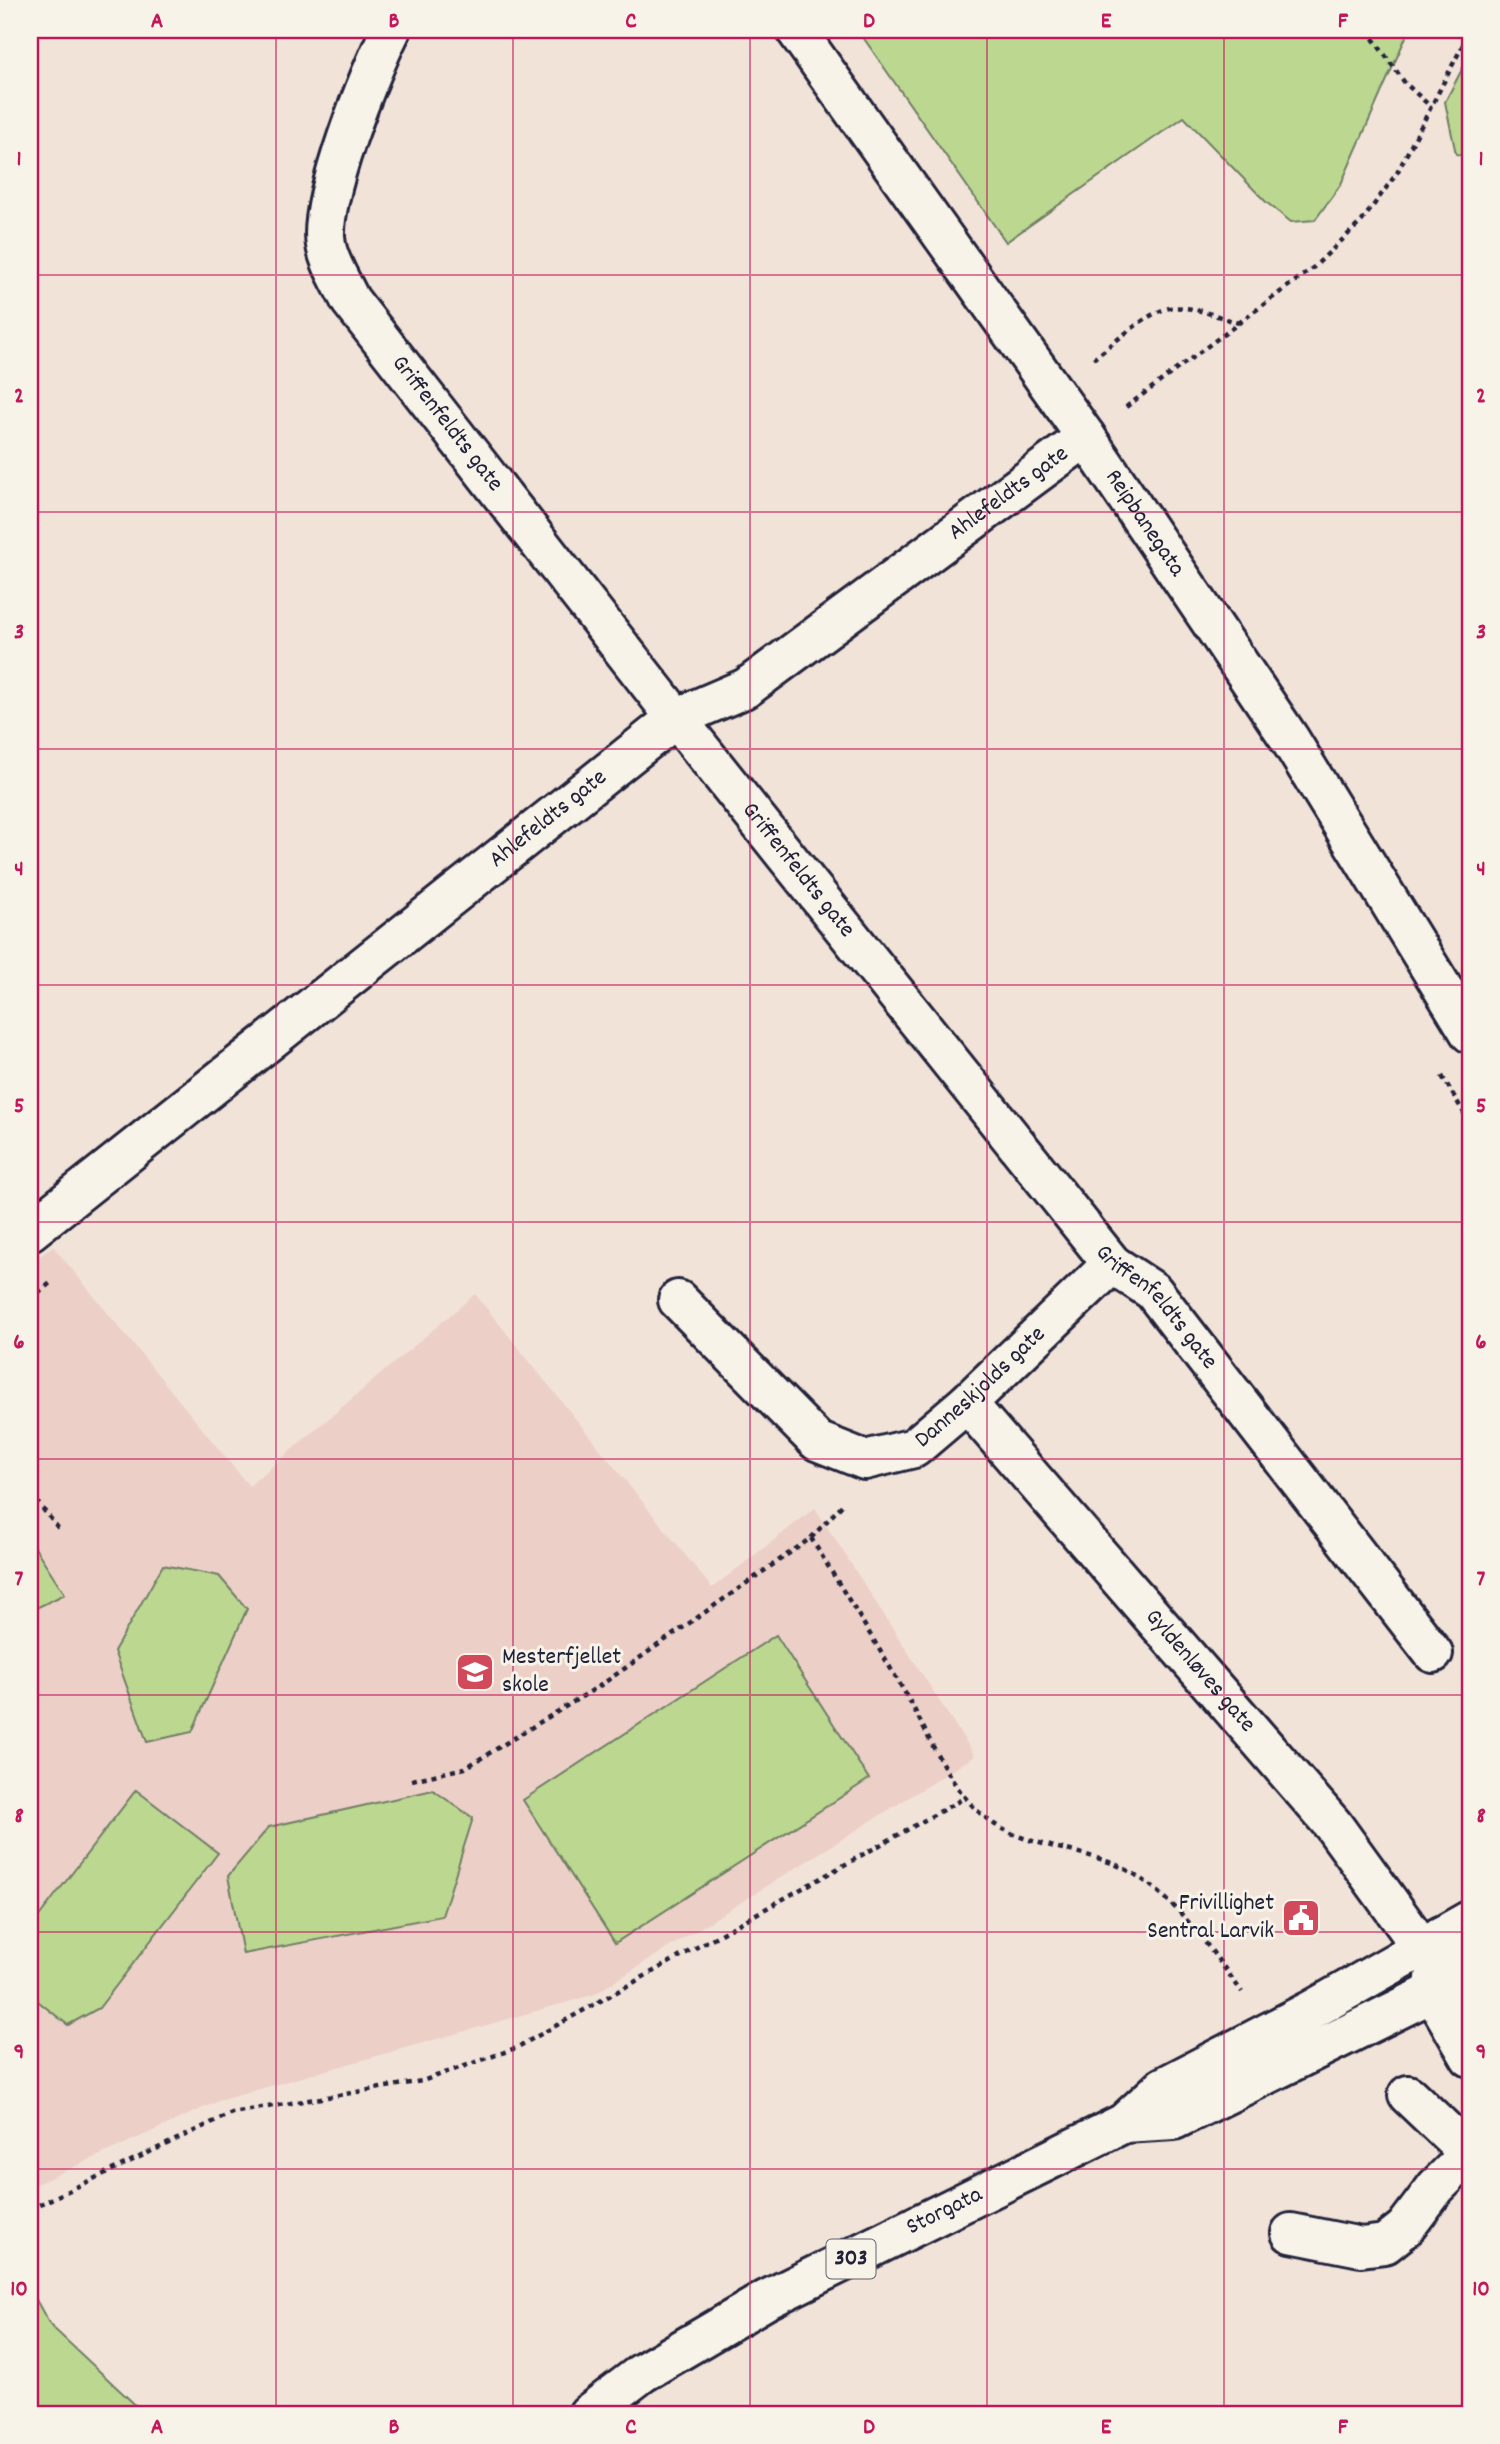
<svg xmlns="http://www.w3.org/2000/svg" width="1500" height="2444" viewBox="0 0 1500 2444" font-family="Dekko,sans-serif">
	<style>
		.built { fill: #ecd0c7 }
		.green { fill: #bcd890; stroke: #6f7d66; stroke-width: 2 }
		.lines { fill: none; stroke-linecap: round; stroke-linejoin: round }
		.minor-casing { stroke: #22223b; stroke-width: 44 }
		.major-casing { stroke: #22223b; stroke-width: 44 }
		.path { stroke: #22223b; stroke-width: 4.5; stroke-dasharray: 5 5; stroke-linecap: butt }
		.minor { stroke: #f7f3e8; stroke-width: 38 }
		.major { stroke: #f7f3e8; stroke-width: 38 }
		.grid { fill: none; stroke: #c2185b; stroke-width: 2; stroke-opacity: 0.55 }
		.labels { text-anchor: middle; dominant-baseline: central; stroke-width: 6; stroke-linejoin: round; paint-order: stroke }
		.shield { fill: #f7f3e8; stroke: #62616f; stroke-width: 2 }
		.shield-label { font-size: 23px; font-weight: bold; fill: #22223b }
		.street-label { font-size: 24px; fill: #22223b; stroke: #f7f3e8 }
		.poi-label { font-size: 24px; fill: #22223b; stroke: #f7f3e8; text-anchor: start }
		.neatline { fill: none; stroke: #c2185b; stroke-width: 2.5 }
		.grid-label { font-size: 23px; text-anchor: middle; font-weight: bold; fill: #c2185b }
	</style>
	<rect width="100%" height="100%" fill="#f2e3d9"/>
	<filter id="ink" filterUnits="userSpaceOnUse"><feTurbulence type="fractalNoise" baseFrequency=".0143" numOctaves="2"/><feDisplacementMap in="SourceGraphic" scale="14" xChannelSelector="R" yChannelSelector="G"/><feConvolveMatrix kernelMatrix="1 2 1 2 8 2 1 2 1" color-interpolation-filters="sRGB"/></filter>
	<g filter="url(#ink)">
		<g class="built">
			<path d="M53 1246 249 1486 475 1294 712 1588 815 1508 975 1756 593 1995 221 2100 30 2187V1264Z"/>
			<path d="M1470 2396V2414H1449Z"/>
		</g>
		<g class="green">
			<path d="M858 30H1409L1341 184 1315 220 1291 222 1266 202 1184 117 1006 242Z"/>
			<path d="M1470 54V158L1456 154 1445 102Z"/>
			<path d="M30 1540 65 1594 30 1611Z"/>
			<path d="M163 1565 219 1576 247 1609 192 1732 147 1742 114 1651Z"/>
			<path d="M776 1635 869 1779 615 1943 523 1800Z"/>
			<path d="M136 1790 218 1853 99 2008 68 2025 30 1995V1928Z"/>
			<path d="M433 1790 473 1818 442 1916 243 1954 228 1876 269 1827Z"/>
			<path d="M30 2289 50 2325 145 2414H30Z"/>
		</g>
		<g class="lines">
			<defs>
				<g id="minor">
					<path id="s1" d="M391 30C370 72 317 202 326 245 329 263 342 283 350 300L676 718 1112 1264 1153 1291 1433 1653"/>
					<path id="s2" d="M30 1231 676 718 746 688 1086 437"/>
					<path id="s3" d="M678 1300 817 1441 865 1460 914 1448 967 1403 1112 1264"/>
					<path id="s4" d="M967 1403 1333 1825 1422 1948"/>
					<path d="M1470 1947 1441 1936 1433 1993 1470 2057"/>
					<path d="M1408 2095 1470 2154"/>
					<path d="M1291 2233 1361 2247 1385 2244 1405 2228 1436 2187 1469 2154"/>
				</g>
				<g id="major">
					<path id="s5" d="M796 30 1086 437 1289 738 1470 1033"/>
					<path d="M1124 2123 1174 2120 1470 1974"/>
					<path id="s6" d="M588 2414 642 2373 766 2300 1124 2123 1163 2087 1310 2011 1470 1920"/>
				</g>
			</defs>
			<use href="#minor" class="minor-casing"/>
			<use href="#major" class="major-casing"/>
			<g class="path">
				<path d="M1367 30 1405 83 1431 107"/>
				<path d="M1093 359C1111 346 1148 311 1170 308 1191 305 1219 317 1239 323"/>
				<path d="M1126 407 1314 267 1362 221 1397 173 1470 31"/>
				<path d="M1442 1076 1470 1123"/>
				<path d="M30 1299 53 1281"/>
				<path d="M30 1493 59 1529"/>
				<path d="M811 1538C843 1591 877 1644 908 1698 932 1741 951 1795 994 1824 1031 1848 1086 1849 1125 1869 1174 1894 1210 1949 1242 1992"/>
				<path d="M412 1780 465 1768 601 1685 811 1538 843 1504"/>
				<path d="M30 2209 232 2113 422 2081 516 2048 966 1797"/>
			</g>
			<use href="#minor" class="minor"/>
			<use href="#major" class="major"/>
		</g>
	</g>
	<path class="grid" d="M276 30V2414M513 30V2414M750 30V2414M987 30V2414M1224 30V2414M30 275H1470M30 512H1470M30 749H1470M30 985H1470M30 1222H1470M30 1459H1470M30 1695H1470M30 1932H1470M30 2169H1470"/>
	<defs>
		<symbol id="school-square" viewBox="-11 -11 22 22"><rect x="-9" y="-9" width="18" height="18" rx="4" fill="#d1495b" stroke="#f7f3e8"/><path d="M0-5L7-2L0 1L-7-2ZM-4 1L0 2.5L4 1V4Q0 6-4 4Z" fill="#fff"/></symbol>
		<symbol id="civic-square" viewBox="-11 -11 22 22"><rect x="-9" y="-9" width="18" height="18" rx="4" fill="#d1495b" stroke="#f7f3e8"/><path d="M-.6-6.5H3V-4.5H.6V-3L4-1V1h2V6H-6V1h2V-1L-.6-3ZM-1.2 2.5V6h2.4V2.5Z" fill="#fff"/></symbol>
	</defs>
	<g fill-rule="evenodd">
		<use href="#school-square" x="453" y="1650" width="44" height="44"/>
		<use href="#civic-square" x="1279" y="1896" width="44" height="44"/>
	</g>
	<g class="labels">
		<rect class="shield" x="826.5" y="2239.5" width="49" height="39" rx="5"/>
		<g class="shield-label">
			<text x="851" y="2259">303</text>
		</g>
		<g class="street-label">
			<text stroke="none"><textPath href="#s1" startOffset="444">Griffenfeldts gate</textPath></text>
			<text stroke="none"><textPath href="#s2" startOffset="1228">Ahlefeldts gate</textPath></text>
			<text stroke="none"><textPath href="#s5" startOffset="604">Reipbanegata</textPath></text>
			<text stroke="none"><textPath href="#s2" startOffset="662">Ahlefeldts gate</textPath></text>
			<text stroke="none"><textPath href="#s1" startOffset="1012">Griffenfeldts gate</textPath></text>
			<text stroke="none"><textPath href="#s1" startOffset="1578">Griffenfeldts gate</textPath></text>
			<text stroke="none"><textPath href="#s3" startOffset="390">Danneskjolds gate</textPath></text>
			<text stroke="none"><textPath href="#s4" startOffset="355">Gyldenløves gate</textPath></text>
			<text stroke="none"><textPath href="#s6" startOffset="411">Storgata</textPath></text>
		</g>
		<g class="poi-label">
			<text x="502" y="1658">Mesterfjellet<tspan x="502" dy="28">skole</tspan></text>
			<text x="1274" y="1904" text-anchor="end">Frivillighet<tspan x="1274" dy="28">Sentral Larvik</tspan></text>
		</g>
	</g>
	<rect width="1500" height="2444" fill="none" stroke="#f7f3e8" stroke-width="77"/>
	<rect x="38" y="38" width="1424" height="2368" class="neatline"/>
	<g class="grid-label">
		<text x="157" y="27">A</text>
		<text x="394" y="27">B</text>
		<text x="631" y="27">C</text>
		<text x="869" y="27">D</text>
		<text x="1106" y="27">E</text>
		<text x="1343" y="27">F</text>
		<text x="19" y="165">1</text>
		<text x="1481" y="165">1</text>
		<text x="19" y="402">2</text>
		<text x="1481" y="402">2</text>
		<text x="19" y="638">3</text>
		<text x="1481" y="638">3</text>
		<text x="19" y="875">4</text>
		<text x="1481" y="875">4</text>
		<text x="19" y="1112">5</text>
		<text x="1481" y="1112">5</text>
		<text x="19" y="1348">6</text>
		<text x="1481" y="1348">6</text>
		<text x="19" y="1585">7</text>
		<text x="1481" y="1585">7</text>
		<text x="19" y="1822">8</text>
		<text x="1481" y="1822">8</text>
		<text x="19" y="2058">9</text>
		<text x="1481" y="2058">9</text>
		<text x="19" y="2295">10</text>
		<text x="1481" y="2295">10</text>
		<text x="157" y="2433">A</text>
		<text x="394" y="2433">B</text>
		<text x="631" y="2433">C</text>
		<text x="869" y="2433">D</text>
		<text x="1106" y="2433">E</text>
		<text x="1343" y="2433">F</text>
	</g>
</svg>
